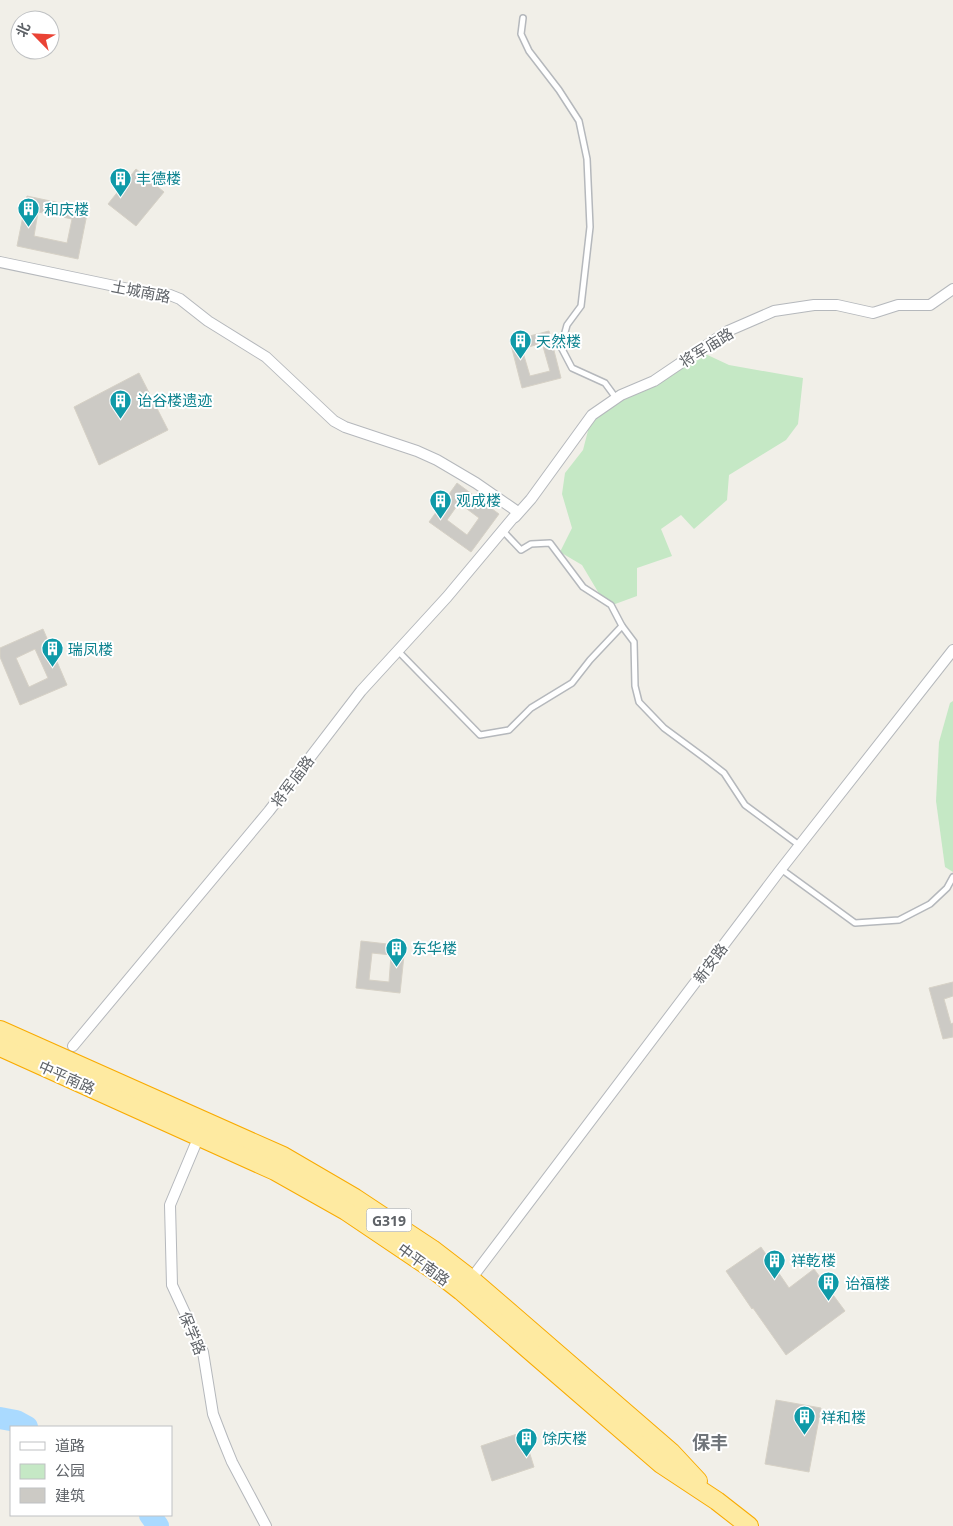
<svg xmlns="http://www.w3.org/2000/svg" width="953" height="1526" viewBox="0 0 953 1526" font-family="'Open Sans','Noto Sans SC',sans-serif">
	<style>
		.green { fill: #c5e8c5 }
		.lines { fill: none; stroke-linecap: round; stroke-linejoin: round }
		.river { stroke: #aadaff; stroke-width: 22 }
		.building { fill: #cccac5; stroke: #d6d1c6; fill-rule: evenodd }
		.service-casing { stroke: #b5b8bc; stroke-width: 8 }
		.minor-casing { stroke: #b5b8bc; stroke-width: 12 }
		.trunk-casing { stroke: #f9ab00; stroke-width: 20 }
		.service { stroke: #fff; stroke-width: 5 }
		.minor { stroke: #fff; stroke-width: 10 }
		.trunk { stroke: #feeaa1; stroke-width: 18 }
		.labels { text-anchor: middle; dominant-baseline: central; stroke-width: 4; stroke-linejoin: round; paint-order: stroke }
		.shield { fill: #fff; stroke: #8f9295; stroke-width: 1 }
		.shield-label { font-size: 14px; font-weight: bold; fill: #5f6368 }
		.culture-label { font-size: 15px; fill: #0d838f; stroke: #fff; text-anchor: start }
		.street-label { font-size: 15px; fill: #5f6368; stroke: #fff }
		.quarter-label { font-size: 18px; font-weight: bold; fill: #70757a; stroke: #fff }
	</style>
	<rect width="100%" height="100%" fill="#f1efe8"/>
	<g class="green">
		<path d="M699 351 729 365 803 378 798 424 786 440 729 475 727 500 694 529 681 515 661 529 672 556 637 568V596L607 607 582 565 560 552 572 528 562 494 565 473 583 450 592 415Z"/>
		<path d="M953 701V872L945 867 936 801 939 742 950 703Z"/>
	</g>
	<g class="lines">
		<g class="river">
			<path d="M0 1418 16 1421 27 1427"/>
			<path d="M150 1515 158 1526"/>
		</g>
	</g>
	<g class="building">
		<path d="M136 169 164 192 136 226 108 204Z"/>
		<path d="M27 196 88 209 78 259 17 246ZM38 212 72 219 67 243 34 236Z"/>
		<path d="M549 331 561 378 522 388 510 341ZM542 343 550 371 530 376 522 349Z"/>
		<path d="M139 373 168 430 99 465 74 407Z"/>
		<path d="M457 483 499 514 471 552 429 522ZM459 503 479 518 467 535 447 520Z"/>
		<path d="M43 629 67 685 20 705 0 657V648ZM35 649 48 678 29 687 16 658Z"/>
		<path d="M361 941 405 946 400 993 356 988ZM372 953 391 955 389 982 369 980Z"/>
		<path d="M953 982V996L944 999 951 1024 953 1023V1037L943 1039 929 988Z"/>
		<path d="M761 1247 789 1288 814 1269 845 1311 786 1355 753 1308 752 1309 726 1271Z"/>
		<path d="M776 1400 821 1408 809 1472 765 1464Z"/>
		<path d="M523 1432 534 1467 492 1481 481 1446Z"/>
	</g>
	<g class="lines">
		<defs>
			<g id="service">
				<path d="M523 18 521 34 529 51 559 90 579 121 587 159 590 227 581 306 567 325 561 347 572 368 605 383 616 398"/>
				<path d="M622 626 634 642 635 686 639 702 664 728 706 759 724 773 745 805 799 845"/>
				<path d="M398 651 480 735 509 730 531 708 572 683 590 660 622 626 611 605 583 587 550 543 531 544 521 550 503 531"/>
				<path d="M781 869 855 923 899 920 930 904 947 888 953 877"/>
			</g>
			<g id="minor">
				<path d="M0 262 148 293 170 295 180 299 208 321 266 357 334 421 345 427 417 451 437 460 476 483 518 512 447 597 361 691 269 811 73 1046"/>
				<path d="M515 517 531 499 592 415 621 395 654 381 728 331 774 311 814 305H837L873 313 898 305H930L953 289"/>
				<path d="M199 1136 170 1205 172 1285 203 1352 213 1414 223 1440 232 1462 266 1526"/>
				<path d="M471 1279 781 869 953 650"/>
			</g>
			<g id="trunk">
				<path d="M0 1030 283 1156 355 1198 432 1249 471 1279 671 1452 698 1481"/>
				<path d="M0 1047 275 1171 346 1211 438 1273 461 1291 661 1464 717 1501 749 1526"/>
			</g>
		</defs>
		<use href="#service" class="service-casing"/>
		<use href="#minor" class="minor-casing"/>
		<use href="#trunk" class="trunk-casing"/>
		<use href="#service" class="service"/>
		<use href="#minor" class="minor"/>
		<use href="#trunk" class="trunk"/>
	</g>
	<defs>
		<symbol id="building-pin" viewBox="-11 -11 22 30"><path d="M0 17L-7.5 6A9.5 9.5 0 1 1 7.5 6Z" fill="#0f9aa8" stroke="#fff"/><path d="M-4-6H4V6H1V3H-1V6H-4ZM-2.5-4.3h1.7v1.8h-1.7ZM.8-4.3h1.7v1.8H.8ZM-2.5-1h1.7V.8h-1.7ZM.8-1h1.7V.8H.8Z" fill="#fff"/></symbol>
	</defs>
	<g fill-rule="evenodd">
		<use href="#building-pin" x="108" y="166" width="25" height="34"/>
		<use href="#building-pin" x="16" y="196" width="25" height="34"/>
		<use href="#building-pin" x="508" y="328" width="25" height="34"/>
		<use href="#building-pin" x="108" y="388" width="25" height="34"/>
		<use href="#building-pin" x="428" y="488" width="25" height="34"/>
		<use href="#building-pin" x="40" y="636" width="25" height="34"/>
		<use href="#building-pin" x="384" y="936" width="25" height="34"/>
		<use href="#building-pin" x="762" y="1248" width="25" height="34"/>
		<use href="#building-pin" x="816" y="1270" width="25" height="34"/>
		<use href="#building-pin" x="792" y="1404" width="25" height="34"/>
		<use href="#building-pin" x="514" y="1426" width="25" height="34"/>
	</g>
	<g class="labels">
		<rect class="shield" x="366.5" y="1208.5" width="45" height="23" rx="4"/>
		<g class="shield-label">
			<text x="389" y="1220">G319</text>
		</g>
		<g class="culture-label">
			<text x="136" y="178">丰德楼</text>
			<text x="44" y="209">和庆楼</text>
			<text x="536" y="341">天然楼</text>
			<text x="137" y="400">诒谷楼遗迹</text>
			<text x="456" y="500">观成楼</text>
			<text x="68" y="649">瑞凤楼</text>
			<text x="412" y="948">东华楼</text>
			<text x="791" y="1260">祥乾楼</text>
			<text x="845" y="1283">诒福楼</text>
			<text x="821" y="1417">祥和楼</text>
			<text x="542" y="1438">馀庆楼</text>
		</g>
		<g class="street-label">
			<text transform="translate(141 291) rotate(11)">土城南路</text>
			<text transform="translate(706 347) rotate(-32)">将军庙路</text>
			<text transform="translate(292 781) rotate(-53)">将军庙路</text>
			<text transform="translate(710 963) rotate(-53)">新安路</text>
			<text transform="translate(67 1077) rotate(24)">中平南路</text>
			<text transform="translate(424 1264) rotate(36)">中平南路</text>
			<text transform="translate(193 1333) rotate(68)">保学路</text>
		</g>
		<g class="quarter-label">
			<text x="710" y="1442">保丰</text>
		</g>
	</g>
	<rect x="10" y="1426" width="162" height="90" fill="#ffffff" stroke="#bfc1c3"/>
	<rect x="20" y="1442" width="25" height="8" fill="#ffffff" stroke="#bfc1c3"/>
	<text x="55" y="1451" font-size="15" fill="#5f6368">道路</text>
	<rect x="20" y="1464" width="25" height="15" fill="#c5e8c5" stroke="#bfc1c3"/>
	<text x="55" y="1476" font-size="15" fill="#5f6368">公园</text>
	<rect x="20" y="1488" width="25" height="15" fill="#cccac5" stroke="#bfc1c3"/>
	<text x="55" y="1501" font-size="15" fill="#5f6368">建筑</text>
	<g transform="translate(35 35) rotate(294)"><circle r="24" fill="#ffffff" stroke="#bfc1c3"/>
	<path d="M0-4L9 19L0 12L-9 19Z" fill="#ea4335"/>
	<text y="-8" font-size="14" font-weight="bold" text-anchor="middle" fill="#5f6368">北</text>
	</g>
</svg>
